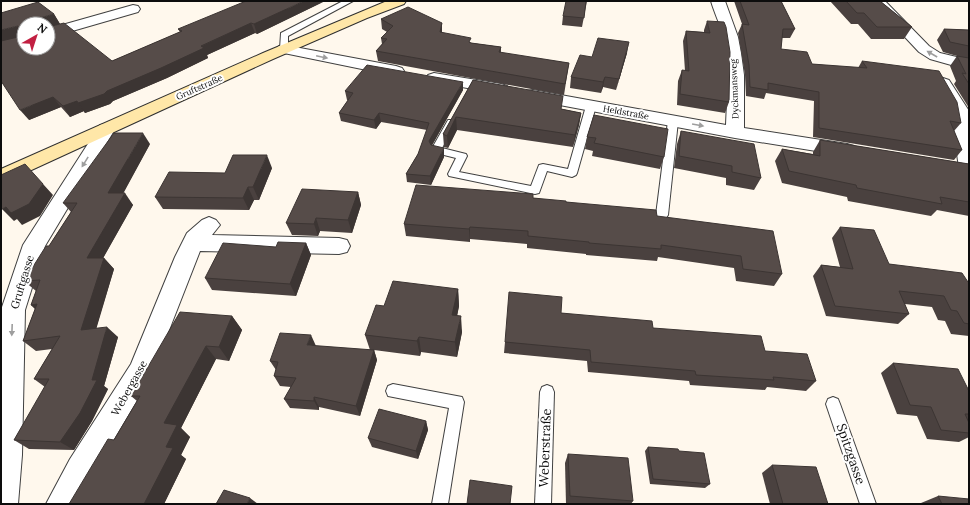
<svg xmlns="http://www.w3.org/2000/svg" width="970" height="505" viewBox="0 0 970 505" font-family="Lora,serif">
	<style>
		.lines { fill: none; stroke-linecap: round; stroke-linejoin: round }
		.lane-casing { stroke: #404040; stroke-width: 2 }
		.street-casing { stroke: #404040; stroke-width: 2 }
		.secondary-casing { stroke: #2f2f2f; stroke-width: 2 }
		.lane { fill: #fff; fill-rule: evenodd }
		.street { fill: #fff; fill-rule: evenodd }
		.secondary { fill: #ffe7a8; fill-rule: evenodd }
		.wall { fill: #4a413f }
		.shaded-wall { fill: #3c3533 }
		.building { fill: #564c49; stroke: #3c3533 }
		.oneway { fill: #9e9e9e }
		.labels { text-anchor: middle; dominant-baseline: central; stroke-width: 4; stroke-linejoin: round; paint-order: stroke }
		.far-street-label { font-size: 9px; fill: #0d0d0d; stroke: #fff }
		.street-label { font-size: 11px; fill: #0d0d0d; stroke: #fff }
		.near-street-label { font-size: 13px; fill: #0d0d0d; stroke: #fff }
	</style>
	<rect width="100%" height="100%" fill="#fff8ed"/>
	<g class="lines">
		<defs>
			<g id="lane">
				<path d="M343 1H353L288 36V49L287 51H281L280 49 281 33Z"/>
				<path d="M591 103 596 106 577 173 576 175 572 177 547 171 539 193 535 194 449 176 448 174 456 158 432 152 431 150 448 120H454L456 122 442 148 466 154 467 156 459 172 531 186 539 165 543 164 568 169 586 106Z"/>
				<path d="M673 118 678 121 668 215 666 218H658L656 215 668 121Z"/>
				<path d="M393 384 462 397 464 402 448 504H432L449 408 388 396 386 391 388 386Z"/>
				<path d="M547 385 552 387 554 392 551 504H535L540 392 542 387Z"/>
				<path d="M833 397 838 399 840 404 876 504H860L826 404 828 399Z"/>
			</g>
			<g id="street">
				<path d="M711 1H725L738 37 741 53 744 75V128L847 144 854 146 856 150 854 154 847 156 735 138 533 100 527 99 525 95 527 91 533 90 726 125C727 97 730 69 725 42 722 28 715 15 711 1Z"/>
				<path d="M871 1H885L929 46 940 53 969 60V70L930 59 919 52Z"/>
				<path d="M133 5 138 6 140 9 138 12 48 38V29Z"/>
				<path d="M284 45 396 66 402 68 404 71 402 74 396 76 279 52 277 49 279 46Z"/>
				<path d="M434 73 501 84 507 86 509 89 507 92 501 94 428 81 426 78 428 75Z"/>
				<path d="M943 78 949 80 969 111V174L962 172 959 168 951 111 935 83 937 80Z"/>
				<path d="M106 124 112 125 115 129 45 246 25 310 22 455 18 504H1V310L23 245 100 125Z"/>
				<path d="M209 217 216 220 220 225 212 235 339 238 347 240 350 246 347 252 339 254 200 251 150 379 90 479 78 504H46L70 459 131 364 175 257 187 233 202 220Z"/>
			</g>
			<path id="secondary" d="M387 1H406L404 4 367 18 273 59 1 184V169L263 53Z"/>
		</defs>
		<use href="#lane" class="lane-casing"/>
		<use href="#street" class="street-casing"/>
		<use href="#secondary" class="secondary-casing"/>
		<use href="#lane" class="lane"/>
		<use href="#street" class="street"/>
		<use href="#secondary" class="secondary"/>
	</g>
	<g class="wall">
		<path d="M587 1 582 27 562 25 563 16Z"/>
		<path d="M734 1H781L795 29 790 38H782L781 49 812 64 858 68 862 61 961 123 954 131 962 150 954 160 813 137 814 101 766 93 764 99 746 96 745 75 738 33 742 24Z"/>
		<path d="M830 1H880L912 27 904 39H871L858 24H851Z"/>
		<path d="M323 2 257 34 255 33 207 55 208 58 167 78 113 101 110 104 85 113 84 111 70 117 61 107 29 120 54 14 60 24 53 26 112 61 180 32 178 29Z"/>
		<path d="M381 19 442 23V33L472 43 501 47V53L569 63 564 95 378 61 376 51 382 44 381 38 387 32 382 29Z"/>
		<path d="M707 21 729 102 725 113 677 105 678 81 682 70 685 71 683 41 686 31 704 32V30Z"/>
		<path d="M944 29 969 30V108L954 84 956 81 950 66 957 56 943 52 937 40Z"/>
		<path d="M627 53 616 90 603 87 601 93 570 88 571 77 592 57Z"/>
		<path d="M473 80 562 109 581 113 579 125 573 147 457 130 448 148 444 147 443 134Z"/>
		<path d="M463 90 432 145 444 157 431 185 407 182 406 174 418 154 427 130 381 122 376 129 341 121 339 113 348 100H347L345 91Z"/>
		<path d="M594 115 664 157 660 169 592 156 593 151 585 149 587 137Z"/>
		<path d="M681 131 761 178 754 190 726 185V178L674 168 677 144Z"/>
		<path d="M820 140 969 164V216L937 210 931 216 848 201 847 197 782 183 775 161 782 149 813 154V152Z"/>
		<path d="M150 144 123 193 133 205 103 258H104L114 269 96 328 118 337 104 386 108 389 92 421 74 450 29 449 14 440 45 387 34 379 52 349 36 351 23 341 35 309 31 305 36 291 24 281 49 246 71 212 63 203Z"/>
		<path d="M272 168 259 200H254L249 210 163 209 155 197 225 173Z"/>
		<path d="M358 192 361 205 352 233 320 231 318 236 292 235 286 223Z"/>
		<path d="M533 198 566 202 657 216 782 274 774 286 736 281 734 268 658 257 657 261 586 255V254L527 248V244L470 239V242L406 236 404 224Z"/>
		<path d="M840 227 889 264 969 282V336L951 334 945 321 938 320 932 307 905 304 909 314 898 324 826 316 813 276 821 265 840 267 832 238Z"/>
		<path d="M306 243 311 255 296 296 212 290 205 278 276 247Z"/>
		<path d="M458 289 459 306 457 316 462 332 457 357 421 352 420 356 374 350 377 360 360 416 319 407V410L290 408 284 399 291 387 280 386 274 376 276 370 270 361 316 346 370 350 365 335 384 306Z"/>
		<path d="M561 313 653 328 765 351 816 381 806 391 767 387 765 390 690 385 689 381 588 372 587 361 504 353 505 342Z"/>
		<path d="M232 316 242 330 229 361 216 359 181 428 190 437 181 455 186 459 164 504H69L114 440 137 401 131 396Z"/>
		<path d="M893 363 969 391V437L959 442 927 439 917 416 897 414 881 373Z"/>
		<path d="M426 421 428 430 418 459 372 447 368 438Z"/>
		<path d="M648 447 679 451 710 484 705 488 650 484 645 451Z"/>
		<path d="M568 454 633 501 631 504H566L565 463Z"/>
		<path d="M772 465 828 504H770L762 473Z"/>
		<path d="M938 496 969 504H922L921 503Z"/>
	</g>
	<g class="shaded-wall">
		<path d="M304 1H323V2L257 34 254 24Z"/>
		<path d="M54 14 60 24 48 28V24H41L40 18Z"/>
		<path d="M251 23 255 33 207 55 208 58 167 78 113 101 110 104 85 113 78 103 107 91Z"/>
		<path d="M442 23V33L440 32Z"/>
		<path d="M18 26 24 36 1 42V30Z"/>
		<path d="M629 42 627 53 616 90 619 79Z"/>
		<path d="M605 77 603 87 601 93 603 82Z"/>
		<path d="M463 82V90L430 149 429 141Z"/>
		<path d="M53 97 61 107 29 120 20 110Z"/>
		<path d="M77 101 84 111 70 117 63 106Z"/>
		<path d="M379 113 381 122 376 129 374 120Z"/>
		<path d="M581 113 579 125 573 147 575 135Z"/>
		<path d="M456 117 457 130 448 148 447 136Z"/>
		<path d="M143 133 150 144 117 205 108 193Z"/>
		<path d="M444 148V157L431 185 430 176Z"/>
		<path d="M267 155 272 168 259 200 253 187Z"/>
		<path d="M43 184 53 195 40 216 22 225 17 219 14 221 2 209Z"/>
		<path d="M248 187 254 200 249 210 243 198Z"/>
		<path d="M358 192 361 205 352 233 348 220Z"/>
		<path d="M125 193 133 205 97 269 87 258Z"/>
		<path d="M316 218 320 231 318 236 314 224Z"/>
		<path d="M470 227V242L469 229Z"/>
		<path d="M306 243 311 255 296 296 290 284Z"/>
		<path d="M104 258 114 269 93 340 81 330Z"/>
		<path d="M458 289 459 306 454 331 452 315Z"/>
		<path d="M37 304 43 316 31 305Z"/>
		<path d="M232 316 242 330 229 361 219 347Z"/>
		<path d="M461 316 462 332 457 357 455 342Z"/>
		<path d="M107 327 118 337 104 386 108 389 92 421 74 450 60 442 92 380Z"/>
		<path d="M311 335 316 346 307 345Z"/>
		<path d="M419 337 421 352 420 356 417 341Z"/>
		<path d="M206 346 216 359 181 428 190 437 181 455 186 459 164 504H144L166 447 164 423Z"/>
		<path d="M374 350 377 360 360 416 356 406Z"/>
		<path d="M314 397 319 407V410L314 401Z"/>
		<path d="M426 421 428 430 418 459 416 451Z"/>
		<path d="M250 498 258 504H247Z"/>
	</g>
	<g class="building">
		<path d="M246 1H304L254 24 251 23 201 46 204 48 161 68 107 91 104 94 78 103 77 101 63 106 53 97 20 110 1 81V41L18 37V26L1 30V13L38 2 54 14 40 18 41 24H24V48H48V27L64 23 112 61 182 31 178 29Z"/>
		<path d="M566 1H586L584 18 563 16Z"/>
		<path d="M740 1H781L795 29H783L781 49 807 52 812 64 867 68 862 61 939 71 957 102 961 123 950 121 962 150 819 128V92L768 83V90L750 87 749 65 742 24 749 25Z"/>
		<path d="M846 1H880L912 27H877L864 13H857Z"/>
		<path d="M408 7 442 23 440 32 471 38 469 42 471 43 501 47 499 52 569 63 565 84 376 51 387 39 381 38 393 26 381 19Z"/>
		<path d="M707 21 724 22 726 27 730 52 729 102 680 94 682 70 689 71 686 31 710 33Z"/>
		<path d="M944 29 969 30V46L950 42Z"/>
		<path d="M598 38 629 42 619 79 605 77 603 82 571 77 580 55 592 57Z"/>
		<path d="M957 56 969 58V84L962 73 966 74Z"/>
		<path d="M367 65 463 82 429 141 431 145 444 148 430 176 406 174 418 154 429 123 379 113 374 120 339 113 353 93 345 91Z"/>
		<path d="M473 80 563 96 561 109 581 113 575 135 456 117 447 136 443 134Z"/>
		<path d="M594 115 668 129 664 157 594 143 596 138 587 137Z"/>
		<path d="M681 131 754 144 761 178 732 172V166L679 156Z"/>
		<path d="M114 133H143L108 193H125L87 258H104L81 330 107 327 92 380H97L80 413 60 442 14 440 49 379H34L60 336 23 341 37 304 31 305 40 280 24 281 46 246H49L77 203H63Z"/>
		<path d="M820 140 969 164V202L940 197 942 204 857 188 856 185 789 171 782 149 820 156Z"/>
		<path d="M233 155H267L253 187H248L243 198 155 197 169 172 225 173Z"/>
		<path d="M25 164 43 184 29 204 11 213 6 207 2 209 1 208V175Z"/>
		<path d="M416 185 533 194V198L566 201V202L656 210 657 216 773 231 782 274 743 269 741 256 661 245V249L589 243V242L528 236V231L470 227 469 229 404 224Z"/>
		<path d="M302 189 358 192 348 220 316 218 314 224 286 223Z"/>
		<path d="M840 227 874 230 889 264 962 273 968 282H969V324L964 323 957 311 951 310 944 296 899 291 909 314 835 306 821 265 853 269Z"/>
		<path d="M278 242 306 243 290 284 205 278 223 243 276 247Z"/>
		<path d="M393 281 458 289 452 315 461 316 455 342 419 337 417 341 365 335 376 305 384 306Z"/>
		<path d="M509 292 562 297 561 313 652 321 653 328 761 336 765 351 807 354 816 381 773 377 774 380 696 375 695 371 591 362 590 350 505 342Z"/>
		<path d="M180 312 232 316 219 347 206 346 164 423 177 425 166 447 173 448 144 504H69L108 439 114 440 140 396H131Z"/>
		<path d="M280 333 311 335 307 345 374 350 356 406 314 397V401L284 399 296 378 274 376 278 362 270 361Z"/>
		<path d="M893 363 958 369 969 391V414H965L969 423V433L941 430 931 407 910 405Z"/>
		<path d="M379 409 426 421 416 451 368 438Z"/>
		<path d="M648 447 678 449 679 451 704 453 710 484 653 479Z"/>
		<path d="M568 454 628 458 633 501 570 496Z"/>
		<path d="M772 465 816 467 828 504H783Z"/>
		<path d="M470 480 512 486 510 504H467Z"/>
		<path d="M224 490 250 498 247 504H216Z"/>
		<path d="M938 496 969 499V504H942Z"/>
	</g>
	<defs><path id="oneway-solid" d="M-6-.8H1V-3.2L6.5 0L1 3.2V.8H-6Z"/></defs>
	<g class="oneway">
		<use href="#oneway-solid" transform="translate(932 54) rotate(-150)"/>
		<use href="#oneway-solid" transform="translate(322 57) rotate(12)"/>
		<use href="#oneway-solid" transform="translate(698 125) rotate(10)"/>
		<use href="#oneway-solid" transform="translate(85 162) rotate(122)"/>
		<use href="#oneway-solid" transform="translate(12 330) rotate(92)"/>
	</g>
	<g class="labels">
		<g class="far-street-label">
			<text transform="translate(199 87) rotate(-24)">Gruftstraße</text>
			<text transform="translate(734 89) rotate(-92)">Dyckmansweg</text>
			<text transform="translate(626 112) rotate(10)">Heldstraße</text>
		</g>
		<g class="street-label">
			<text transform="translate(22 282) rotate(-73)">Gruftgasse</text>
			<text transform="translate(129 388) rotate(-61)">Webergasse</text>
		</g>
		<g class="near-street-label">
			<text transform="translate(545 448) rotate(-88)">Weberstraße</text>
			<text transform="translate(851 454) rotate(71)">Spitzgasse</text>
		</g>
	</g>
	<rect width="970" height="505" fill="none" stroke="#0d0d0d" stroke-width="4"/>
	<g transform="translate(36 36) rotate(39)"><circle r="19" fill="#ffffff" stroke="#9e9e9e"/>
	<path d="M0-3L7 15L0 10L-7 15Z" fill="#c22042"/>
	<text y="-6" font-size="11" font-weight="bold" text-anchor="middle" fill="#0d0d0d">N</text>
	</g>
</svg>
